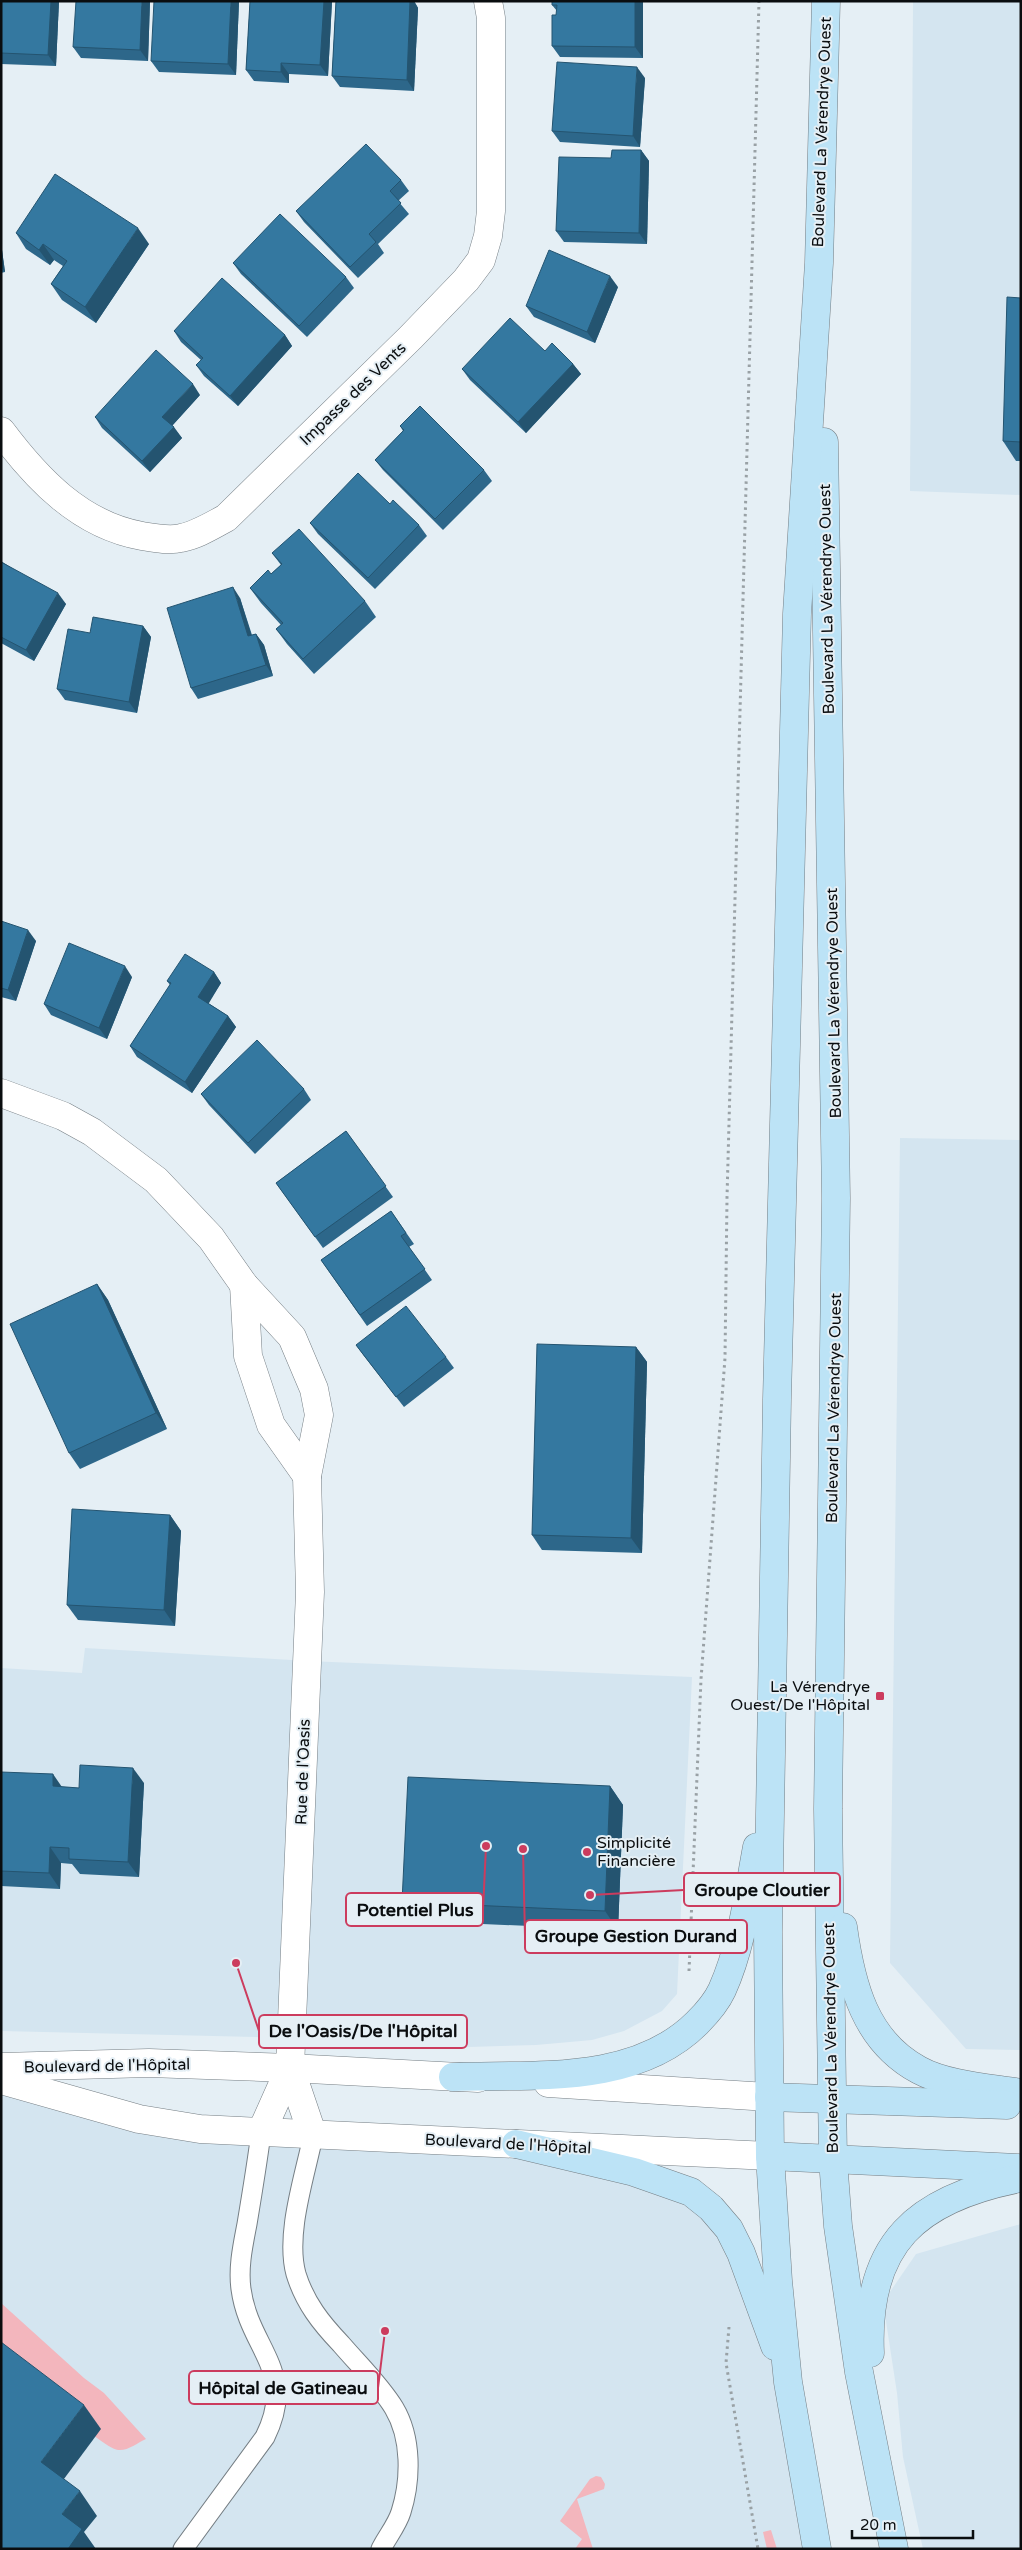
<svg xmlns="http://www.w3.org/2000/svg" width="1022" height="2550" viewBox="0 0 1022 2550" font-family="'Varela Round',sans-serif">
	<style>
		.built { fill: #d4e5f0 }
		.green { fill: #f3b6bd }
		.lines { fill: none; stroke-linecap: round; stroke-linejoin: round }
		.service-casing { stroke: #757e84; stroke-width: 21 }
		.minor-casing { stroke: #757e84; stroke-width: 29 }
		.tertiary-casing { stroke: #757e84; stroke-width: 29 }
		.secondary-casing { stroke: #757e84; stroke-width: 29 }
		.path { stroke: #99a1a5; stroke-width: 3; stroke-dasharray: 2.5 4; stroke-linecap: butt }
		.service { stroke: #fff; stroke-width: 19 }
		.minor { stroke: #fff; stroke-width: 28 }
		.tertiary { stroke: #fff; stroke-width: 28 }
		.secondary { stroke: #bce3f6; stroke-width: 28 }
		.wall { fill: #2d678a }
		.shaded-wall { fill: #245470 }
		.building { fill: #3478a0; stroke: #245470 }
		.poi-dot { fill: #cc3c5e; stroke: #e5eff5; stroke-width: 2 }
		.labels { text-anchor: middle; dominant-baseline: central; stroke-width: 4; stroke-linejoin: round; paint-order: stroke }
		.street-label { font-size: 16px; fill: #0a0d0f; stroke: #e5eff5 }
		.poi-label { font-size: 16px; fill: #0a0d0f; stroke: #e5eff5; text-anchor: end }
		.leader { fill: none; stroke: #cc3c5e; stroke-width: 2 }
		.callout-dot { fill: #cc3c5e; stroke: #e5eff5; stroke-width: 2 }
		.callout { fill: #e5eff5; stroke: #cc3c5e; stroke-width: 2 }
		.callout-label { font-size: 18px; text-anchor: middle; font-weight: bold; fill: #0a0d0f }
	</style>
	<rect width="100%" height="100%" fill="#e5eff5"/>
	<g class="built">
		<path d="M913 1H1021V495L910 491Z"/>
		<path d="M900 1138 1021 1140V2050L966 2049 890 1963Z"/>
		<path d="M85 1648 308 1661 692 1677 677 1994 662 2011 624 2031 592 2040 536 2045 435 2048 297 2038 1 2031V1668L82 1673Z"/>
		<path d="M1 2080 139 2119 516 2144 711 2208 788 2382 817 2549H1Z"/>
		<path d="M1021 2224V2549H923L903 2457 897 2393 883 2302 916 2254Z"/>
	</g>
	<g class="green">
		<path d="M1 2303 84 2378 104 2393 146 2439C137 2443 128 2451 118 2450 101 2448 19 2370 1 2354Z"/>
		<path d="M596 2476 601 2477 605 2484 604 2489 577 2499 593 2549H575L582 2539 560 2521 590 2479Z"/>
		<path d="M771 2530 777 2549H767L763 2532Z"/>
	</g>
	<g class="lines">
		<defs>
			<g id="service">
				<path d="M313 2136C305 2176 285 2234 296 2274 305 2303 321 2323 341 2344 359 2365 380 2385 394 2408 412 2438 411 2480 401 2512 397 2525 387 2537 381 2549"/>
				<path d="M183 2549 265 2437C298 2371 249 2349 241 2289 238 2267 243 2245 247 2224 252 2194 257 2164 261 2133"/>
			</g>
			<g id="minor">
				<path d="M1 431C37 479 80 525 142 536 154 538 169 541 181 538 197 535 211 526 226 518L411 337 466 280 481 260 488 236 491 211V18L488 1"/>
				<path d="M1 1093 63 1116 92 1132 156 1180 211 1238 244 1285 292 1337 314 1389 319 1415 307 1476 310 1592 290 2068"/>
				<path d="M244 1285 248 1356 271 1425 307 1476"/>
			</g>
			<g id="tertiary">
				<path d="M1 2067 149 2063 290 2068 478 2078"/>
				<path d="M290 2068 313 2136"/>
				<path d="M1 2080 139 2119 200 2129 770 2156"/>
				<path d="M548 2083 769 2097"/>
				<path d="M261 2133 290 2068"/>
			</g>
			<g id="secondary">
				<path d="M824 442 836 1198 828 1809 833 2160 838 2226 859 2372 894 2549"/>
				<path d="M843 1927C851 1985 865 2041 919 2070 946 2085 991 2088 1021 2093"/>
				<path d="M453 2077C534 2074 635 2085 697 2023 707 2013 716 2003 722 1990 742 1946 748 1895 757 1847"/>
				<path d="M769 2097 1007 2105"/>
				<path d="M516 2144 634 2172 691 2192 711 2208 729 2229 741 2253 775 2346"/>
				<path d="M770 2156 1018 2168"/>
				<path d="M870 2353C865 2243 917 2198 1021 2178"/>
				<path d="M817 2549 788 2382 778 2281 770 2156 768 1932 777 1399 797 614 819 263 826 1"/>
			</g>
		</defs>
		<use href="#service" class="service-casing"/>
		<use href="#minor" class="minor-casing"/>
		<use href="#tertiary" class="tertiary-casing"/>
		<use href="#secondary" class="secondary-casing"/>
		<g class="path">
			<path d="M689 1971 701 1679 725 1358 727 1198 759 1"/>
			<path d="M729 2327 726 2363 758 2549"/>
		</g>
		<use href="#service" class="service"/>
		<use href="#minor" class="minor"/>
		<use href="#tertiary" class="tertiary"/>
		<use href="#secondary" class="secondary"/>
	</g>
	<g class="wall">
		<path d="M1 1H59L56 66 1 64Z"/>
		<path d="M150 1 148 61 81 58 73 47Z"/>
		<path d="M239 1 236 75 159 72 151 61Z"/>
		<path d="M250 1H332L328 76 289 74V83L254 81 246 70Z"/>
		<path d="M336 1H414L418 8 414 91 340 87 332 76Z"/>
		<path d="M552 1H643V58L560 57 552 46 557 11 552 5Z"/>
		<path d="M645 78 640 147 560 142 552 131Z"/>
		<path d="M641 150 649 161 647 244 564 242 556 231 611 158Z"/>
		<path d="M401 180 409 191 398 201 409 214 378 244 384 253 358 278 304 222 296 211Z"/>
		<path d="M16 233 149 244 96 323 62 300 51 284 63 266 54 260 50 265 26 249Z"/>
		<path d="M1 243 5 272 1 273Z"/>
		<path d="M233 263 346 277 354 288 307 337 241 274Z"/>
		<path d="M618 287 595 343 534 317 526 306Z"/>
		<path d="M1021 298V461H1016L1003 441Z"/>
		<path d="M174 331 285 335 292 346 238 406 204 376 196 365 201 360 181 342Z"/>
		<path d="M545 351 573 364 581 374 526 433 470 380 462 369Z"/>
		<path d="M200 395 172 426 182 438 150 472 102 428 95 417Z"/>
		<path d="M400 426 484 470 492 481 443 530 383 470 375 460 403 431Z"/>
		<path d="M310 523 419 525 427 536 375 589 318 534Z"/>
		<path d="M272 553 365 601 376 617 314 674 287 644 276 629 281 625 261 603 250 588 271 574 281 565Z"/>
		<path d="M1 561 66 604 34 661 1 643Z"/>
		<path d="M240 598 252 635 256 634 264 645 273 676 198 699 191 688Z"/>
		<path d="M143 626 151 637 137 713 65 700 57 689 90 633Z"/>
		<path d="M1 921 36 941 16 1001 1 997Z"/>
		<path d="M214 972 221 983 208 1003 228 1016 236 1027 192 1093 137 1057 130 1046 170 985 167 981Z"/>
		<path d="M132 977 107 1039 51 1015 44 1004Z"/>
		<path d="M304 1089 311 1100 255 1154 209 1105 201 1094Z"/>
		<path d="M346 1131 393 1197 323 1248 276 1183Z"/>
		<path d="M391 1211 414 1244 409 1247 432 1280 367 1326 321 1260Z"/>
		<path d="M97 1284 108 1300 167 1429 80 1469 69 1453Z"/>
		<path d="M356 1345 446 1357 454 1368 404 1407 364 1356Z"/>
		<path d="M636 1347 647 1362 642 1553 542 1550 532 1535Z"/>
		<path d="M170 1515 181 1531 175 1626 78 1620 67 1605Z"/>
		<path d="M1 1772 62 1787 79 1788 144 1783 139 1877 80 1874 72 1864 61 1863 60 1889 1 1886Z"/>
		<path d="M610 1786 623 1805 618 1930 416 1921 402 1902Z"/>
	</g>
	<g class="shaded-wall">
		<path d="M51 1H59L56 66 48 55Z"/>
		<path d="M142 1H150L148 61 140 50Z"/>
		<path d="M231 1H239L236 75 228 64Z"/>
		<path d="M324 1H332L328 76 320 65Z"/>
		<path d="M410 1H414L418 8 414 91 407 80Z"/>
		<path d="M635 1H643V58L635 47Z"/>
		<path d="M281 63 289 74V83L281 72Z"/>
		<path d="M637 67 645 78 640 147 633 136Z"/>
		<path d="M641 150 649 161 647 244 639 233Z"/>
		<path d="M138 228 149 244 96 323 85 307Z"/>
		<path d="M1 243 5 272 1 267Z"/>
		<path d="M43 244 54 260 50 265 39 250Z"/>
		<path d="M610 276 618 287 595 343 587 332Z"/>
		<path d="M285 335 292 346 238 406 230 396Z"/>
		<path d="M573 364 581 374 526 433 518 422Z"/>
		<path d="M193 384 200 395 170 428 162 417Z"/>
		<path d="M174 427 182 438 150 472 142 461Z"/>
		<path d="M233 587 240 598 255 647 248 636Z"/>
		<path d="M58 593 66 604 34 661 26 650Z"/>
		<path d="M143 626 151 637 137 713 129 702Z"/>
		<path d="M256 634 264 645 273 676 266 665Z"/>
		<path d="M28 930 36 941 16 1001 8 990Z"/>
		<path d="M125 966 132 977 107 1039 99 1028Z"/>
		<path d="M214 972 221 983 206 1008 198 997Z"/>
		<path d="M228 1016 236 1027 192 1093 185 1082Z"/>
		<path d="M97 1284 108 1300 167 1429 156 1413Z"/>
		<path d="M636 1347 647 1362 642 1553 631 1538Z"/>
		<path d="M170 1515 181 1531 175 1626 164 1610Z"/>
		<path d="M133 1768 144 1783 139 1877 128 1862Z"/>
		<path d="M53 1774 64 1790 53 1786Z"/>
		<path d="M610 1786 623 1805 618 1930 605 1911Z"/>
		<path d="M50 1847 61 1863 60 1889 49 1873Z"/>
		<path d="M84 2405 101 2429 58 2487 41 2462Z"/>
		<path d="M80 2491 97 2516 84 2532 96 2549H68L62 2514Z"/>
	</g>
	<g class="building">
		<path d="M1 1H51L48 55 1 53Z"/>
		<path d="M76 1H142L140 50 73 47Z"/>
		<path d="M154 1H231L228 64 151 61Z"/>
		<path d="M250 1H324L320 65 281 63V72L246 70Z"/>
		<path d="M336 1H410L407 80 332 76Z"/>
		<path d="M552 1H635V47L552 46V15H556L557 5H552Z"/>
		<path d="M557 62 637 67 633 136 552 131Z"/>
		<path d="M366 144 401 180 390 191 401 203 369 234 376 242 350 267 296 211Z"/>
		<path d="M612 150H641L639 233 556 231 559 157 611 158Z"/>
		<path d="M55 174 138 228 85 307 51 284 67 261 43 244 39 250 16 233Z"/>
		<path d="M280 214 346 277 299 326 233 263Z"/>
		<path d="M549 250 610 276 587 332 526 306Z"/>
		<path d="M222 278 285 335 230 396 196 365 203 358 174 331Z"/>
		<path d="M1007 297 1021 298V442L1003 441Z"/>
		<path d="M510 318 545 351 552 343 573 364 518 422 462 369Z"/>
		<path d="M156 350 193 384 162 417 174 427 142 461 95 417Z"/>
		<path d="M420 406 484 470 435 519 375 460 404 430 400 426Z"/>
		<path d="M358 473 390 504 393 500 419 525 368 578 310 523Z"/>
		<path d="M299 529 365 601 303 659 276 629 283 623 250 588 268 570 271 574 282 564 272 553Z"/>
		<path d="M1 562 58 593 26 650 1 637Z"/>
		<path d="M233 587 248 636 256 634 266 665 191 688 167 608Z"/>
		<path d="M93 617 143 626 129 702 57 689 68 629 90 633Z"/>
		<path d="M1 921 28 930 8 990 1 988Z"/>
		<path d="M69 943 125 966 99 1028 44 1004Z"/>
		<path d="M185 954 214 972 198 997 228 1016 185 1082 130 1046 171 983 167 981Z"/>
		<path d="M257 1040 304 1089 248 1143 201 1094Z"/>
		<path d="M346 1131 386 1186 315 1237 276 1183Z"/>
		<path d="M391 1211 406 1233 401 1236 425 1269 360 1315 321 1260Z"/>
		<path d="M97 1284 156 1413 69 1453 10 1324Z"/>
		<path d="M406 1306 446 1357 396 1397 356 1345Z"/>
		<path d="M537 1344 636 1347 631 1538 532 1535Z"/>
		<path d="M72 1509 170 1515 164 1610 67 1605Z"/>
		<path d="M80 1765 133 1768 128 1862 69 1859V1848L50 1847 49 1873 1 1871V1772L53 1774V1786L79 1788Z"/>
		<path d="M408 1777 610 1786 605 1911 402 1902Z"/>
		<path d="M1 2342 84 2405 41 2462 80 2491 62 2514 82 2529 68 2549H1Z"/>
	</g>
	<g class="poi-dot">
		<rect x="875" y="1691" width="10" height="10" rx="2.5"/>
		<circle cx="587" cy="1852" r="5"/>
	</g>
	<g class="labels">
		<g class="street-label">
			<text transform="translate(822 132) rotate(-88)">Boulevard La Vérendrye Ouest</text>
			<text transform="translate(353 394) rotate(-44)">Impasse des Vents</text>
			<text transform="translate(827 599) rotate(-91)">Boulevard La Vérendrye Ouest</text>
			<text transform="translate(834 1003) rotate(-91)">Boulevard La Vérendrye Ouest</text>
			<text transform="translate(834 1408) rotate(-89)">Boulevard La Vérendrye Ouest</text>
			<text transform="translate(303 1772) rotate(-88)">Rue de l'Oasis</text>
			<text transform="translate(831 2038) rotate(-91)">Boulevard La Vérendrye Ouest</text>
			<text transform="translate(107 2066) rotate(-1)">Boulevard de l'Hôpital</text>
			<text transform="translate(508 2144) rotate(3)">Boulevard de l'Hôpital</text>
		</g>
		<g class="poi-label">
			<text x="870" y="1687">La Vérendrye<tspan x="870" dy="18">Ouest/De l'Hôpital</tspan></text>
			<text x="597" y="1843" text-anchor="start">Simplicité<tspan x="597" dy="18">Financière</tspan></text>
		</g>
	</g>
	<path class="leader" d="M590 1895L684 1890M486 1846L483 1910M523 1849L525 1936M236 1963L259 2031M385 2331L378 2388"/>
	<g class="callout-dot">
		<circle cx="590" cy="1895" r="5"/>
		<circle cx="486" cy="1846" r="5"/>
		<circle cx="523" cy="1849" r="5"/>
		<circle cx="236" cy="1963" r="5"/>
		<circle cx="385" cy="2331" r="5"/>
	</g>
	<g class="callout">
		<rect x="684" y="1873" width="156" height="33" rx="5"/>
		<rect x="346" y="1893" width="137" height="33" rx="5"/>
		<rect x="525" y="1920" width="222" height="33" rx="5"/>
		<rect x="259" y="2015" width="208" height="33" rx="5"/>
		<rect x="189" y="2371" width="189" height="33" rx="5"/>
	</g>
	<g class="callout-label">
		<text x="762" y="1896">Groupe Cloutier</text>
		<text x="415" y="1916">Potentiel Plus</text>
		<text x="636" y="1942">Groupe Gestion Durand</text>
		<text x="363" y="2037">De l'Oasis/De l'Hôpital</text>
		<text x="283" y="2394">Hôpital de Gatineau</text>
	</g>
	<rect width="1022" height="2550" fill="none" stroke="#0a0d0f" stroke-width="5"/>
	<path d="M852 2530v8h121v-8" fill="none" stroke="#0a0d0f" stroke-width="2.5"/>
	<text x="860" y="2530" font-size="15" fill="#0a0d0f" stroke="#e5eff5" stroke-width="4" paint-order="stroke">20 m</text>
</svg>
